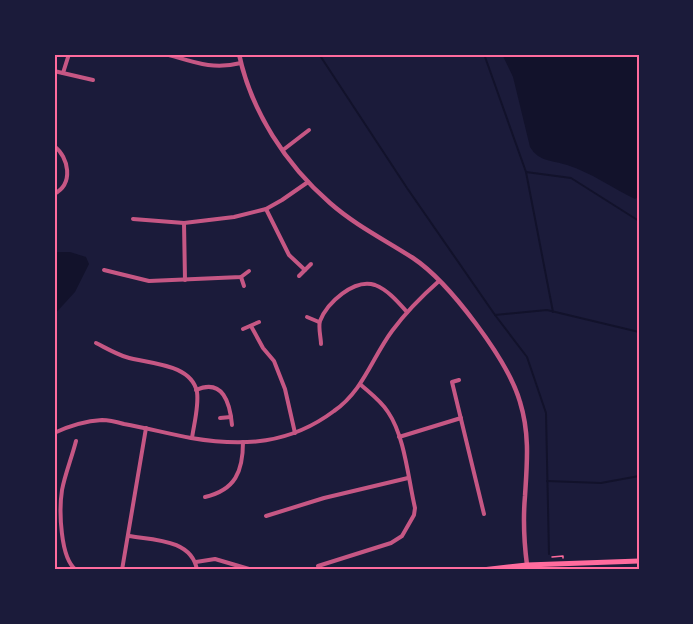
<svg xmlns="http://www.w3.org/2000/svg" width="693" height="624" viewBox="0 0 693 624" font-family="Arial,sans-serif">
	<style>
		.water { fill: #12122b }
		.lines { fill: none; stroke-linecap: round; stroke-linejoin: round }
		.stream { stroke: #12122b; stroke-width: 2 }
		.path { stroke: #ff6b9d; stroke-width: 1.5 }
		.minor { stroke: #c65784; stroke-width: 4 }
		.tertiary { stroke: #c65784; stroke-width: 4.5 }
		.secondary { stroke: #ff6b9d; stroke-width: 5 }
		.neatline { fill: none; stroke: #ff6b9d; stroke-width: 2 }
	</style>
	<rect width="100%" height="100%" fill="#1b1b3a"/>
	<g class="water">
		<path d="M502 54H639V196L635 199C612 188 592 173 567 165 552 160 539 162 530 147L513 77Z"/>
		<path d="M54 252H70L86 257 89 264 75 292 54 315Z"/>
	</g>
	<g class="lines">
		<g class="stream">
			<path d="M319 54 407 188 495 315 527 357 546 413 549 554"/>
			<path d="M484 54 526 172 553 312"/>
			<path d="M526 172 571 178 639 221"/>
			<path d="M495 315 547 310 639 332"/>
			<path d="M547 481 601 483 639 476"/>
		</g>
		<path class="path" d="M552 557 563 556V558"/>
		<g class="minor">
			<path d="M166 54C194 62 212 70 241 63"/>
			<path d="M54 71 93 80"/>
			<path d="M63 73 69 54"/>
			<path d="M54 146C69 157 74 184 54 194"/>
			<path d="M283 150 309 130"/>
			<path d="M266 209 289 255 305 270"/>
			<path d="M133 219 184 223 234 217 266 209 282 200 308 182"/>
			<path d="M184 223 185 280"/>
			<path d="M104 270 149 281 241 277 249 271"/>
			<path d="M299 276 311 264"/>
			<path d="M241 277 244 286"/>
			<path d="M307 317 319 322"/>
			<path d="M251 326 263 348 274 361 285 389 295 433"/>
			<path d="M243 329 259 322"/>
			<path d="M96 343C106 348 116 354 126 357 148 364 191 363 197 392 199 406 194 424 192 438"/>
			<path d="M321 344C321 338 318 327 320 321 327 303 354 278 375 285 388 290 398 302 407 312"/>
			<path d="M459 380 452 382 484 514"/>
			<path d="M196 390C223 378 230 403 232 425"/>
			<path d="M220 418 231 417"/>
			<path d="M54 433C69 426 85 421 102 420 109 420 117 422 124 424 147 428 169 434 191 438 244 447 290 444 334 411 363 391 372 358 392 331 406 312 422 296 439 281"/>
			<path d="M399 437 461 418"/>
			<path d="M205 497C235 490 243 472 243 442"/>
			<path d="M266 516 324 498 408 478"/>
			<path d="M129 536C153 540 192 539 197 570"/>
			<path d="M196 562 215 559 249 569"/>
			<path d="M318 566 391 543 402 536 414 515 415 508C408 478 405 437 388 412 381 401 370 393 361 385"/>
			<path d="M76 570C60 558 59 510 62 490 65 474 72 457 76 441"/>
			<path d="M122 570 146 428"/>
		</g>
		<path class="tertiary" d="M239 54C251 111 286 165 330 203 355 225 385 240 413 258 449 282 508 360 520 402 530 434 527 464 525 496 523 519 524 542 527 565"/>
		<path class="secondary" d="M482 570 527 565 639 561"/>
	</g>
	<rect width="693" height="624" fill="none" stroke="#1b1b3a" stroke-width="111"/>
	<rect x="56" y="56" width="582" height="512" class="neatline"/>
</svg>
